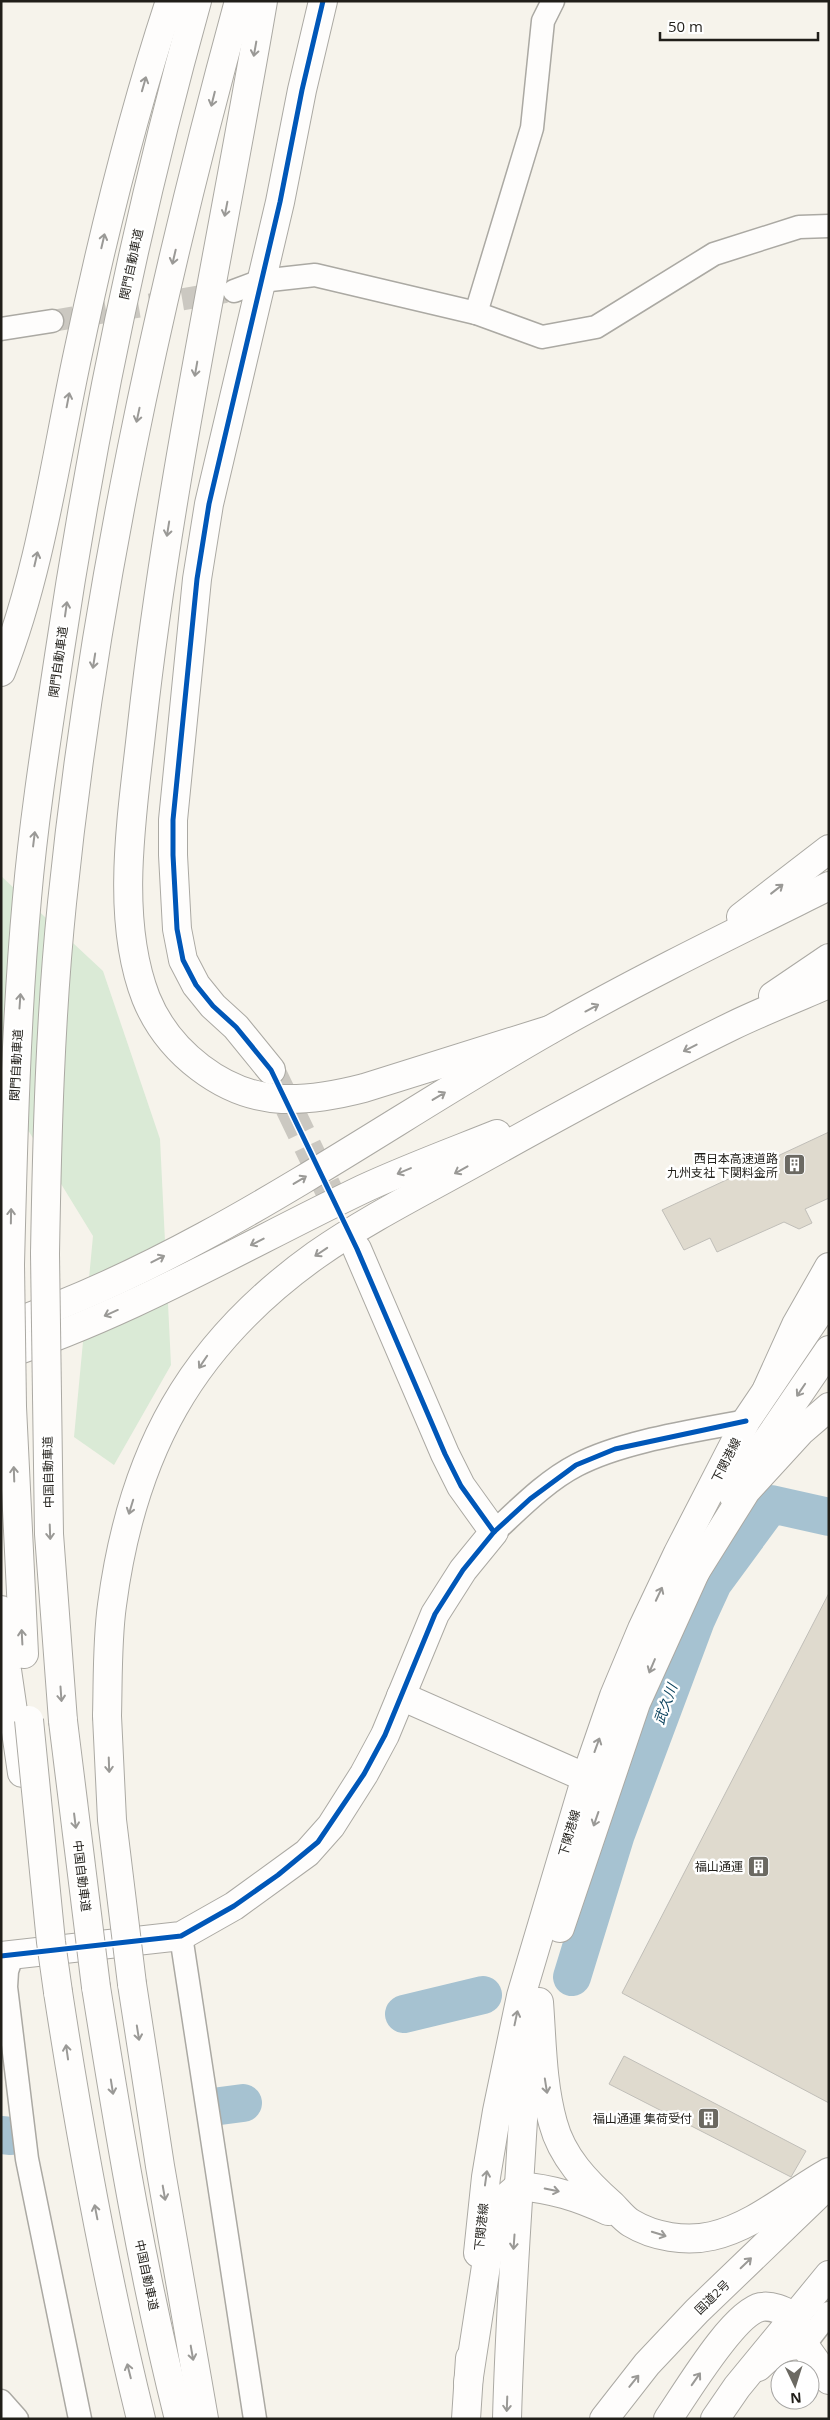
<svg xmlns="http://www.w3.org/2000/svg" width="830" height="2420" viewBox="0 0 830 2420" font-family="'Open Sans','Noto Sans JP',sans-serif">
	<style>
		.green { fill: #daead6 }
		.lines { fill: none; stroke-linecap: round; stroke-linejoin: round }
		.river { stroke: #a6c2d1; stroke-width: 38 }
		.building { fill: #dfdace; stroke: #c0beb8 }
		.street-tunnel { stroke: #cbc8c1; stroke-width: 22; stroke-dasharray: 22 11; stroke-linecap: butt }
		.secondary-tunnel { stroke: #cbc8c1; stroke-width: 28; stroke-dasharray: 28 14; stroke-linecap: butt }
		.street-casing { stroke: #aba9a3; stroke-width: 25 }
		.secondary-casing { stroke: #aba9a3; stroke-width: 30 }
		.primary-casing { stroke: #aba9a3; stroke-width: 30 }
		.highway-casing { stroke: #aba9a3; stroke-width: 30 }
		.street { stroke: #fefdfc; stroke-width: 22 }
		.secondary { stroke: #fefdfc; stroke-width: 28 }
		.primary { stroke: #fefdfc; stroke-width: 28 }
		.highway { stroke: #fefdfc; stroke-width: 28 }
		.highway-bridge-casing { stroke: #aba9a3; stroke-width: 30; stroke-linecap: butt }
		.highway-bridge { stroke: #fefdfc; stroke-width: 28 }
		.cycleway-casing { stroke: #fff; stroke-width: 8 }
		.cycleway { stroke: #0057b8; stroke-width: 5 }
		.oneway { stroke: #9a9996 }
		.labels { text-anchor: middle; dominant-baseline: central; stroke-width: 5; stroke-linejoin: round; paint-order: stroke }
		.street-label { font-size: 12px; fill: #201e19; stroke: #fff }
		.poi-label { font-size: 12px; fill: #201e19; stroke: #fff; text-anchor: end }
		.water-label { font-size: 14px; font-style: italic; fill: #0a425d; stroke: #fff }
	</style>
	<rect width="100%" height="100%" fill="#f6f3eb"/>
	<path class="green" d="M1 876 103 971 160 1139 171 1365 114 1465 74 1437 93 1236 1 1086Z"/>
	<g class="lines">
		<g class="river">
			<path d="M572 1977 616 1834 696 1620 713 1583 771 1504 829 1517"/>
			<path d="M404 2014 483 1995"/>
			<path d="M220 2106 243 2103"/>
			<path d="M1 2135 11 2136"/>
		</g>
	</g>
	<g class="building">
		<path d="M829 1132V1198L805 1209 812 1223 799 1229 784 1222 717 1252 710 1238 684 1250 662 1210Z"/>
		<path d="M829 1593V2103L622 1993Z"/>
		<path d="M624 2056 806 2151 791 2177 609 2084Z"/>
	</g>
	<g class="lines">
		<path class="street-tunnel" d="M52 321 226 292"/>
		<path class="secondary-tunnel" d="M271 1070 357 1249"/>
		<defs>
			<g id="street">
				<path d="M234 291 261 281 315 275 476 313 542 337 596 327 714 254 799 227 829 226"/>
				<path d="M476 313 532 128 543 21 553 1"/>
				<path d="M1 329 52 321"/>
				<path d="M494 1532C520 1508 546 1481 577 1465 623 1441 694 1431 746 1421"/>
				<path d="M181 1936 255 2419"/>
				<path d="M13 1953 7 1971 6 1987 27 2159 80 2419"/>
				<path d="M804 2345 829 2313"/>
				<path d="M1 2401 17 2419"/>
			</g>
			<g id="secondary">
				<path d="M271 1070 236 1027 213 1006 196 985 183 960 177 929 173 855V820L197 579 209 504 280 202 302 90 323 1"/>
				<path d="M401 1696 607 1787"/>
				<path d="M1 1956 181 1936 234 1906 307 1853 331 1826 364 1774 385 1735 435 1614 463 1570 494 1532 461 1486 445 1454 357 1249"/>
				<path d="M798 2327 804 2345 829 2380"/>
				<path d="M758 2367C775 2351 781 2345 804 2345"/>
			</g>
			<g id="primary">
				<path d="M733 1495 766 1442 829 1350"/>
				<path d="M560 1928 636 1703 704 1553"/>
				<path d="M478 2253 486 2177 497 2111 521 1996 586 1777 614 1696 642 1629 678 1553 746 1421 829 1298"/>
				<path d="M466 2419 470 2358"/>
				<path d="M507 2419C509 2340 514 2262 519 2184 523 2128 524 2072 535 2018"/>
				<path d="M668 2419C686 2393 733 2313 761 2307 773 2305 784 2311 794 2316"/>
			</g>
			<g id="highway">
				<path d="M263 1C222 243 169 482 142 725 133 810 114 916 146 998 168 1052 223 1096 282 1099 310 1100 337 1095 364 1088L549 1030"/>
				<path d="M1 672C41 570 55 460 78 353 103 234 132 116 170 1"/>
				<path d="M741 917 829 849"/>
				<path d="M773 996 829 958"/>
				<path d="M45 1254C47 1137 50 1020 62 903 93 598 158 297 239 1"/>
				<path d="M10 1265C13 1142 16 1020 27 898 34 817 47 736 59 656 92 435 137 216 197 1"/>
				<path d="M1 1327C198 1261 369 1133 548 1031 639 979 734 933 829 886"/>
				<path d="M1 1356C128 1315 244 1246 363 1189 406 1169 452 1152 497 1134"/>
				<path d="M767 1389 796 1325 829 1267"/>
				<path d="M47 1396 49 1534 63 1721"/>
				<path d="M12 1407 24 1654"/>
				<path d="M694 1574 746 1491 800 1432 829 1407"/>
				<path d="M1 1610 7 1670 22 1773"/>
				<path d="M107 1716C108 1679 107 1641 112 1605 132 1453 190 1345 316 1255 369 1218 428 1189 485 1157 566 1112 648 1067 732 1026 763 1011 796 998 829 984"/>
				<path d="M132 1984 160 2166 204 2419"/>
				<path d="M96 1987C119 2132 143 2276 179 2419"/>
				<path d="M58 1992C80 2135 106 2278 141 2419"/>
				<path d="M539 2002C542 2042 542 2084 553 2123 562 2157 586 2182 612 2205 618 2211 624 2219 631 2223 654 2237 686 2242 712 2236 755 2226 791 2193 829 2172"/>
				<path d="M468 2383 492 2227 503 2200 519 2186C552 2189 578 2197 608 2211"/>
				<path d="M604 2419 647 2364 697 2311 826 2187"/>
				<path d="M715 2419 737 2387 829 2275"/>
			</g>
		</defs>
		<use href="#street" class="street-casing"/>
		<use href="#secondary" class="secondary-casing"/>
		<use href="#primary" class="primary-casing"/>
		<use href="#highway" class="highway-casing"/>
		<use href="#street" class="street"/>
		<use href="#secondary" class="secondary"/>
		<use href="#primary" class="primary"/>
		<use href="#highway" class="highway"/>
		<defs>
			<g id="highway-bridge">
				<path d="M45 1254 47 1396"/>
				<path d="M10 1265 12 1407"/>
				<path d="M107 1716 112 1820 132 1984"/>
				<path d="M29 1720 51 1942 58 1992"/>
				<path d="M63 1721 96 1987"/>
			</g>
		</defs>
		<use href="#highway-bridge" class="highway-bridge-casing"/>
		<use href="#highway-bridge" class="highway-bridge"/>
		<defs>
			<g id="cycleway">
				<path d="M323 1 302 90 280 202 209 504 197 579 173 820V855L177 929 183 960 196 985 213 1006 236 1027 271 1070 357 1249 445 1454 461 1486 494 1532"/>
				<path d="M1 1956 181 1936 234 1906 278 1875 318 1842 364 1774 385 1735 435 1614 463 1570 494 1532 530 1499 576 1465 615 1449 746 1421"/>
			</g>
		</defs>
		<use href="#cycleway" class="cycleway-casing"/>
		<use href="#cycleway" class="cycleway"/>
	</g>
	<defs><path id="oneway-shaft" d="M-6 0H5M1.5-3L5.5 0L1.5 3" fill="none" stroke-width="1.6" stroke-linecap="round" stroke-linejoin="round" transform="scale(1.25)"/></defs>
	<g class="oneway">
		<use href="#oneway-shaft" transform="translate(255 49) rotate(100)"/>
		<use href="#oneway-shaft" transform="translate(144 84) rotate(-74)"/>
		<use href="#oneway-shaft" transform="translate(213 99) rotate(104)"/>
		<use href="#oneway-shaft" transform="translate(226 209) rotate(101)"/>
		<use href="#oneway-shaft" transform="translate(103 241) rotate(-77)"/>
		<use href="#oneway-shaft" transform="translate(174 257) rotate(103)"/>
		<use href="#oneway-shaft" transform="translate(196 369) rotate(100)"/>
		<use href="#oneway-shaft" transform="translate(68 400) rotate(-79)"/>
		<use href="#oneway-shaft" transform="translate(138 415) rotate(102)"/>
		<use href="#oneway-shaft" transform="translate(168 529) rotate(99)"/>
		<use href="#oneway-shaft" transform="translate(36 559) rotate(-77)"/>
		<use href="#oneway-shaft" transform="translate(66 609) rotate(-82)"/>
		<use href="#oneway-shaft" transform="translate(94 661) rotate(99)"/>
		<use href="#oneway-shaft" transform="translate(34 839) rotate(-83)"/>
		<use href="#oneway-shaft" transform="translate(777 889) rotate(-38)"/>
		<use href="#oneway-shaft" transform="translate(20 1001) rotate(-86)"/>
		<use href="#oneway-shaft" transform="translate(592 1008) rotate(-28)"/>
		<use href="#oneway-shaft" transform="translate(690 1048) rotate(153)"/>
		<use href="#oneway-shaft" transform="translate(439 1096) rotate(-31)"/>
		<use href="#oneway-shaft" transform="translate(461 1170) rotate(151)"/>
		<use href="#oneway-shaft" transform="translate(404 1171) rotate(157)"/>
		<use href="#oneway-shaft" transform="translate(300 1180) rotate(-31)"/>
		<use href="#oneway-shaft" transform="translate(11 1216) rotate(-89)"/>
		<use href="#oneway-shaft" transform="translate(257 1242) rotate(153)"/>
		<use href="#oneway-shaft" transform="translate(321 1252) rotate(146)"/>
		<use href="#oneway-shaft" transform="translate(158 1259) rotate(-27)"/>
		<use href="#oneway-shaft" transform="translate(111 1313) rotate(156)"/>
		<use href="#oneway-shaft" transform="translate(203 1362) rotate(124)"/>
		<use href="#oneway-shaft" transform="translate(801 1390) rotate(124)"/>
		<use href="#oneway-shaft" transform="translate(14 1474) rotate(-92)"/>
		<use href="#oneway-shaft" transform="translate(131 1507) rotate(107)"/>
		<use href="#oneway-shaft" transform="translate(50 1532) rotate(88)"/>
		<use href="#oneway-shaft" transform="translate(659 1594) rotate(-65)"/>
		<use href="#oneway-shaft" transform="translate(22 1637) rotate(-93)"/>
		<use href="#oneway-shaft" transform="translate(652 1666) rotate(113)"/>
		<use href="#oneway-shaft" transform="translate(61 1694) rotate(86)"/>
		<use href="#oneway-shaft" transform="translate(597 1745) rotate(-70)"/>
		<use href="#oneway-shaft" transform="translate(109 1765) rotate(88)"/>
		<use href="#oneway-shaft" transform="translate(596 1819) rotate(109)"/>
		<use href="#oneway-shaft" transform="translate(75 1821) rotate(83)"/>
		<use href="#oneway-shaft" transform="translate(516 2018) rotate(-78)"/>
		<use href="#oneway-shaft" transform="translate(138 2033) rotate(81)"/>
		<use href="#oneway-shaft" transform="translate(67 2052) rotate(-98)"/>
		<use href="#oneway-shaft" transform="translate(546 2086) rotate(81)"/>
		<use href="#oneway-shaft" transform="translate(112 2087) rotate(81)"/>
		<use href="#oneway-shaft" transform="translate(486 2178) rotate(-82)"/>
		<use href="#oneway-shaft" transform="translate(552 2190) rotate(12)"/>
		<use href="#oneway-shaft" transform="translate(164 2193) rotate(80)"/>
		<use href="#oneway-shaft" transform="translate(96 2212) rotate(-101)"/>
		<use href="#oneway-shaft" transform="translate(659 2234) rotate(17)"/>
		<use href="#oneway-shaft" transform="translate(514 2242) rotate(94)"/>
		<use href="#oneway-shaft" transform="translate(746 2263) rotate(-44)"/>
		<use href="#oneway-shaft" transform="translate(192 2353) rotate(80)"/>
		<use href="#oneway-shaft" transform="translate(129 2371) rotate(-104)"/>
		<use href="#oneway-shaft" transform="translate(696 2379) rotate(-55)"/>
		<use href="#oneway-shaft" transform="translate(634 2381) rotate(-51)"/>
		<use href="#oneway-shaft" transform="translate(507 2404) rotate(92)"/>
	</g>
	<defs>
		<symbol id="building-square" viewBox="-11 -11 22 22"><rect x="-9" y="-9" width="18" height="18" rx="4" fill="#6b6962" stroke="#fff"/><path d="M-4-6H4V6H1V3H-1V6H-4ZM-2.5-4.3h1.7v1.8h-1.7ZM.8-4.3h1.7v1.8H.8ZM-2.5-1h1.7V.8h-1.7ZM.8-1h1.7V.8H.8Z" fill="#fff"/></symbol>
	</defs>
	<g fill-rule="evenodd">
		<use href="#building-square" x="782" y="1152" width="25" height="25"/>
		<use href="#building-square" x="746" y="1854" width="25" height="25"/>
		<use href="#building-square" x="696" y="2106" width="25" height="25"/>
	</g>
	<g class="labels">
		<g class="street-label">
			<text transform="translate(131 264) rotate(-78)">関門自動車道</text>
			<text transform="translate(58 662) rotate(-82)">関門自動車道</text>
			<text transform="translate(16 1065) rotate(-87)">関門自動車道</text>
			<text transform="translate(726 1460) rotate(-63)">下関港線</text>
			<text transform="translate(48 1472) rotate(-91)">中国自動車道</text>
			<text transform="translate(569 1833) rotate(-74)">下関港線</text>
			<text transform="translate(82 1876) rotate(83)">中国自動車道</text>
			<text transform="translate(481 2227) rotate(-84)">下関港線</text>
			<text transform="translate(147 2275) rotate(78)">中国自動車道</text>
			<text transform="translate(712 2297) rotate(-44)">国道2号</text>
		</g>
		<g class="poi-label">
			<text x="778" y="1158">西日本高速道路<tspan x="778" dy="14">九州支社 下関料金所</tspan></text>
			<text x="743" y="1866">福山通運</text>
			<text x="692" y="2118">福山通運 集荷受付</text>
		</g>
		<g class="water-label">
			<text transform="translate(665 1704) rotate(-70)">武久川</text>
		</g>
	</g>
	<rect width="830" height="2420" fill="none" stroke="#201e19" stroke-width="5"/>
	<g transform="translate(795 2385) rotate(176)"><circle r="24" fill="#ffffff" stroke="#a6a5a3"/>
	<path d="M0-4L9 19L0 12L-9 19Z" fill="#6b6962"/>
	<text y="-8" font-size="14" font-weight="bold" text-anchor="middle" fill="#201e19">N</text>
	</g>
	<path d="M660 32v8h158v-8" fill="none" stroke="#201e19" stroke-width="2.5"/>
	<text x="668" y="32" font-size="15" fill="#201e19" stroke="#ffffff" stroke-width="4" paint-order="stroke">50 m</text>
</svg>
